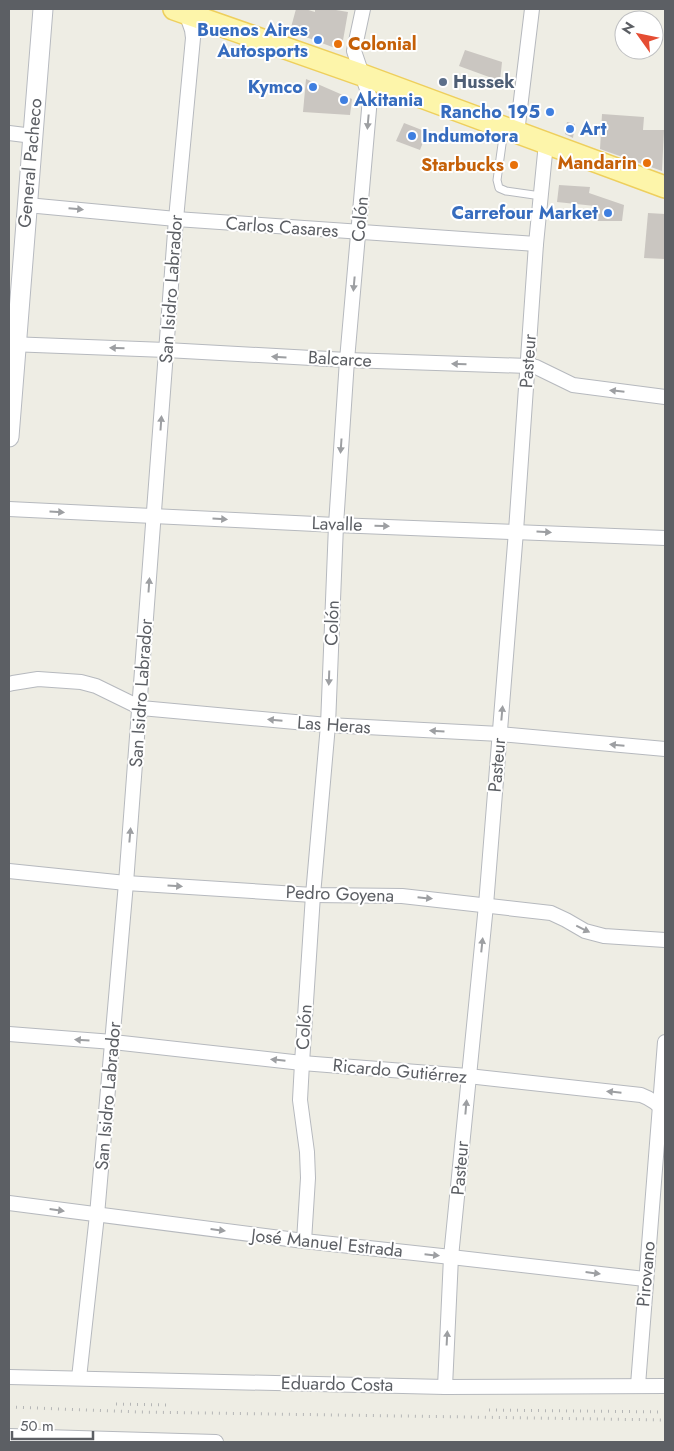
<svg xmlns="http://www.w3.org/2000/svg" width="674" height="1451" viewBox="0 0 674 1451" font-family="Jost,sans-serif">
	<style>
		.building { fill: #cac6c1 }
		.lines { fill: none; stroke-linecap: round; stroke-linejoin: round }
		.lane-casing { stroke: #b6b9be; stroke-width: 9 }
		.street-casing { stroke: #b6b9be; stroke-width: 16 }
		.secondary-casing { stroke: #b7bac0; stroke-width: 21 }
		.primary-casing { stroke: #eecf5d; stroke-width: 24 }
		.lane { stroke: #fff; stroke-width: 7 }
		.street { stroke: #fff; stroke-width: 14 }
		.secondary { stroke: #fff; stroke-width: 19 }
		.primary { stroke: #fdf5aa; stroke-width: 21 }
		.rail { stroke: #b5b6b6; stroke-width: 3; stroke-dasharray: 1 6; stroke-linecap: butt }
		.oneway { fill: #9d9fa2 }
		.shop-dot { fill: #3f7fe0; stroke: #fff; stroke-width: 2 }
		.food-dot { fill: #e8710a; stroke: #fff; stroke-width: 2 }
		.service-dot { fill: #5c6f8a; stroke: #fff; stroke-width: 2 }
		.labels { text-anchor: middle; dominant-baseline: central; stroke-width: 4; stroke-linejoin: round; paint-order: stroke }
		.shop-label { font-size: 18px; font-weight: bold; fill: #366cbe; stroke: #fff; text-anchor: end }
		.food-label { font-size: 18px; font-weight: bold; fill: #c56008; stroke: #fff; text-anchor: end }
		.service-label { font-size: 18px; font-weight: bold; fill: #4e5e75; stroke: #fff; text-anchor: start }
		.street-label { font-size: 18px; fill: #5c5f64; stroke: #fff }
	</style>
	<rect width="100%" height="100%" fill="#eeede4"/>
	<g class="building">
		<path d="M296 9H305L315 12V9H330L348 12 342 46 335 48 290 31Z"/>
		<path d="M465 50 502 62 500 81 459 66Z"/>
		<path d="M306 79 352 99 350 115 303 112Z"/>
		<path d="M602 114 644 117 643 130H664L662 171 600 149Z"/>
		<path d="M567 122 575 124 573 138 565 134Z"/>
		<path d="M404 123 427 132 420 150 396 141Z"/>
		<path d="M559 185 590 187 589 193 624 205 622 221H593L595 206 557 202Z"/>
		<path d="M648 213 665 214V259L644 258Z"/>
	</g>
	<g class="lines">
		<defs>
			<path id="lane" d="M504 130 497 180 499 188 506 191 541 196"/>
			<g id="street">
				<path d="M9 133 33 136"/>
				<path d="M517 133 532 9"/>
				<path d="M27 205 176 219 536 244"/>
				<path d="M9 344 166 350 347 360 528 366 536 367 573 385 665 397"/>
				<path d="M9 509 336 525 665 538"/>
				<path d="M9 684 13 683 38 679 81 682 96 686 141 708 328 725 500 734 665 749"/>
				<path d="M9 871 126 883 313 895 402 896 551 913 566 920 585 931 604 936 665 940"/>
				<path d="M9 1034 113 1042 302 1063 468 1076 641 1095C652 1099 659 1104 665 1113"/>
				<path d="M9 1203 304 1241 451 1257 645 1279"/>
				<path d="M304 1241 308 1178 307 1152 300 1100 302 1063 313 895 328 725 336 525 347 360 370 98 354 51 363 9"/>
				<path d="M9 1377 445 1387 665 1386"/>
				<path d="M79 1378 97 1215 126 883 176 219 193 38 192 30 185 10"/>
				<path d="M638 1385 665 1042"/>
				<path d="M445 1387 451 1257 486 905 516 531 536 244 546 143"/>
				<path d="M9 1436 216 1442"/>
			</g>
			<path id="secondary" d="M9 437 43 9"/>
			<path id="primary" d="M174 9 362 75 665 187"/>
		</defs>
		<use href="#lane" class="lane-casing"/>
		<use href="#street" class="street-casing"/>
		<use href="#secondary" class="secondary-casing"/>
		<use href="#primary" class="primary-casing"/>
		<use href="#lane" class="lane"/>
		<use href="#street" class="street"/>
		<use href="#secondary" class="secondary"/>
		<use href="#primary" class="primary"/>
		<g class="rail">
			<path d="M116 1404 169 1405"/>
			<path d="M9 1407 139 1412 665 1420"/>
			<path d="M489 1410 665 1412"/>
		</g>
	</g>
	<defs><path id="oneway-solid" d="M-6-.8H1V-3.2L6.5 0L1 3.2V.8H-6Z" transform="scale(1.25)"/></defs>
	<g class="oneway">
		<use href="#oneway-solid" transform="translate(368 122) rotate(95)"/>
		<use href="#oneway-solid" transform="translate(76 209) rotate(5)"/>
		<use href="#oneway-solid" transform="translate(354 284) rotate(95)"/>
		<use href="#oneway-solid" transform="translate(117 348) rotate(-178)"/>
		<use href="#oneway-solid" transform="translate(279 357) rotate(-177)"/>
		<use href="#oneway-solid" transform="translate(459 364) rotate(-178)"/>
		<use href="#oneway-solid" transform="translate(617 391) rotate(-174)"/>
		<use href="#oneway-solid" transform="translate(161 423) rotate(-86)"/>
		<use href="#oneway-solid" transform="translate(341 446) rotate(94)"/>
		<use href="#oneway-solid" transform="translate(57 512) rotate(3)"/>
		<use href="#oneway-solid" transform="translate(220 519) rotate(3)"/>
		<use href="#oneway-solid" transform="translate(382 526) rotate(2)"/>
		<use href="#oneway-solid" transform="translate(544 532) rotate(3)"/>
		<use href="#oneway-solid" transform="translate(149 585) rotate(-86)"/>
		<use href="#oneway-solid" transform="translate(329 678) rotate(92)"/>
		<use href="#oneway-solid" transform="translate(502 713) rotate(-85)"/>
		<use href="#oneway-solid" transform="translate(275 720) rotate(-175)"/>
		<use href="#oneway-solid" transform="translate(437 731) rotate(-177)"/>
		<use href="#oneway-solid" transform="translate(617 745) rotate(-175)"/>
		<use href="#oneway-solid" transform="translate(130 835) rotate(-85)"/>
		<use href="#oneway-solid" transform="translate(175 886) rotate(4)"/>
		<use href="#oneway-solid" transform="translate(425 898) rotate(6)"/>
		<use href="#oneway-solid" transform="translate(583 929) rotate(26)"/>
		<use href="#oneway-solid" transform="translate(482 945) rotate(-84)"/>
		<use href="#oneway-solid" transform="translate(82 1040) rotate(-176)"/>
		<use href="#oneway-solid" transform="translate(278 1060) rotate(-174)"/>
		<use href="#oneway-solid" transform="translate(614 1092) rotate(-174)"/>
		<use href="#oneway-solid" transform="translate(466 1107) rotate(-85)"/>
		<use href="#oneway-solid" transform="translate(57 1210) rotate(8)"/>
		<use href="#oneway-solid" transform="translate(218 1230) rotate(7)"/>
		<use href="#oneway-solid" transform="translate(432 1255) rotate(6)"/>
		<use href="#oneway-solid" transform="translate(593 1273) rotate(7)"/>
		<use href="#oneway-solid" transform="translate(447 1338) rotate(-87)"/>
	</g>
	<g class="shop-dot">
		<circle cx="318" cy="40" r="5"/>
		<circle cx="313" cy="87" r="5"/>
		<circle cx="344" cy="100" r="5"/>
		<circle cx="550" cy="112" r="5"/>
		<circle cx="570" cy="129" r="5"/>
		<circle cx="412" cy="136" r="5"/>
		<circle cx="608" cy="213" r="5"/>
	</g>
	<g class="food-dot">
		<circle cx="338" cy="44" r="5"/>
		<circle cx="647" cy="163" r="5"/>
		<circle cx="514" cy="165" r="5"/>
	</g>
	<circle class="service-dot" cx="443" cy="82" r="5"/>
	<g class="labels">
		<g class="shop-label">
			<text x="308" y="30">Buenos Aires<tspan x="308" dy="21">Autosports</tspan></text>
			<text x="303" y="87">Kymco</text>
			<text x="354" y="100" text-anchor="start">Akitania</text>
			<text x="540" y="112">Rancho 195</text>
			<text x="580" y="129" text-anchor="start">Art</text>
			<text x="422" y="136" text-anchor="start">Indumotora</text>
			<text x="598" y="213">Carrefour Market</text>
		</g>
		<g class="food-label">
			<text x="348" y="44" text-anchor="start">Colonial</text>
			<text x="637" y="163">Mandarin</text>
			<text x="504" y="165">Starbucks</text>
		</g>
		<g class="service-label">
			<text x="453" y="82">Hussek</text>
		</g>
		<g class="street-label">
			<text transform="translate(30 163) rotate(-85)">General Pacheco</text>
			<text transform="translate(360 219) rotate(-85)">Colón</text>
			<text transform="translate(282 227) rotate(4)">Carlos Casares</text>
			<text transform="translate(171 289) rotate(-86)">San Isidro Labrador</text>
			<text transform="translate(340 359) rotate(3)">Balcarce</text>
			<text transform="translate(528 361) rotate(-86)">Pasteur</text>
			<text transform="translate(337 524) rotate(2)">Lavalle</text>
			<text transform="translate(332 623) rotate(-88)">Colón</text>
			<text transform="translate(141 693) rotate(-86)">San Isidro Labrador</text>
			<text transform="translate(334 725) rotate(4)">Las Heras</text>
			<text transform="translate(497 765) rotate(-85)">Pasteur</text>
			<text transform="translate(340 894) rotate(2)">Pedro Goyena</text>
			<text transform="translate(304 1027) rotate(-86)">Colón</text>
			<text transform="translate(400 1071) rotate(5)">Ricardo Gutiérrez</text>
			<text transform="translate(108 1096) rotate(-85)">San Isidro Labrador</text>
			<text transform="translate(460 1168) rotate(-85)">Pasteur</text>
			<text transform="translate(327 1243) rotate(6)">José Manuel Estrada</text>
			<text transform="translate(646 1274) rotate(-85)">Pirovano</text>
			<text transform="translate(337 1384) rotate(1)">Eduardo Costa</text>
		</g>
	</g>
	<rect width="674" height="1451" fill="none" stroke="#5c5f64" stroke-width="20"/>
	<g transform="translate(639 35) rotate(303)"><circle r="24" fill="#ffffff" stroke="#bebfc1"/>
	<path d="M0-4L9 19L0 12L-9 19Z" fill="#e54d33"/>
	<text y="-8" font-size="14" font-weight="bold" text-anchor="middle" fill="#5c5f64">N</text>
	</g>
	<path d="M12 1431v8h81v-8" fill="none" stroke="#5c5f64" stroke-width="2.5"/>
	<text x="20" y="1431" font-size="15" fill="#5c5f64" stroke="#ffffff" stroke-width="4" paint-order="stroke">50 m</text>
</svg>
